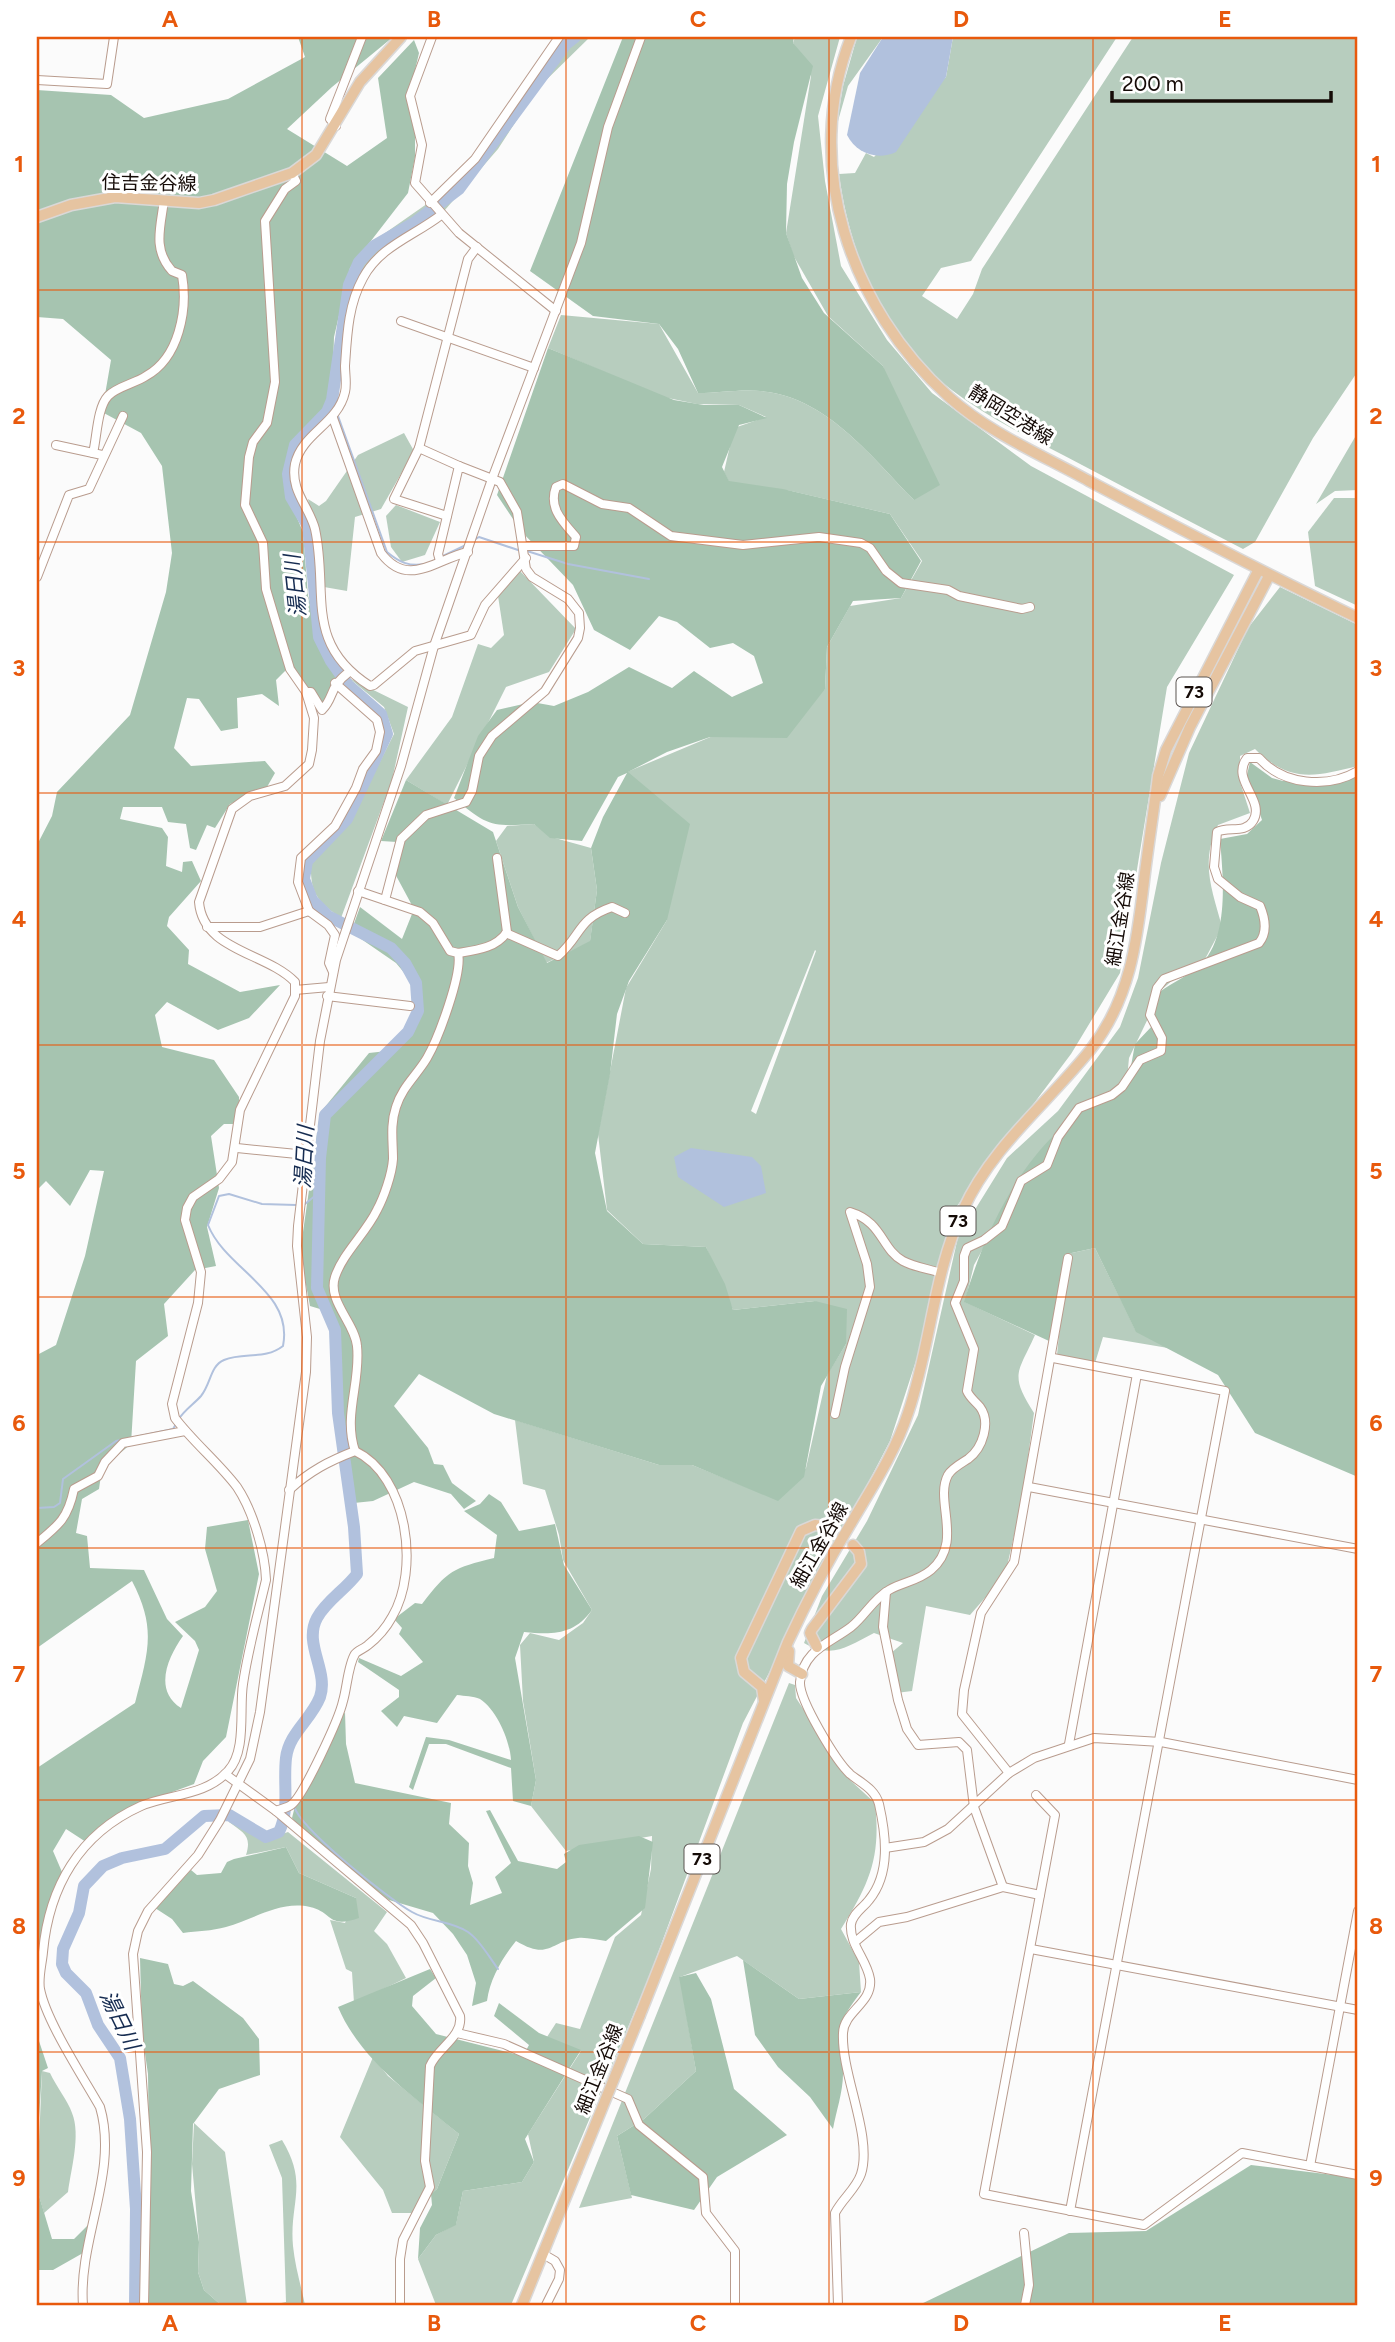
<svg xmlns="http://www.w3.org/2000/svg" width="1395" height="2342" viewBox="0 0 1395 2342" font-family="Figtree,'Noto Sans JP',sans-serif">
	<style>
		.green { fill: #b7cdbe; fill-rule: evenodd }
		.forest { fill: #a6c4b0 }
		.water { fill: #b1c1dd }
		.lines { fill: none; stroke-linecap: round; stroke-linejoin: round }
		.stream { stroke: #b1c1dd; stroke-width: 2 }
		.river { stroke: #b1c1dd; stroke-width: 12 }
		.major-tunnel { stroke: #d8d7d6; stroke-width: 10; stroke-dasharray: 10 5; stroke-linecap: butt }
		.minor-casing { stroke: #b99c8e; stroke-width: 10 }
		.major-casing { stroke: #dad8d7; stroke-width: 13 }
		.minor { stroke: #fff; stroke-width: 8 }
		.major { stroke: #e6c4a1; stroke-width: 10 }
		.major-bridge-casing { stroke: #dad8d7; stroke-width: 13; stroke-linecap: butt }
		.major-bridge { stroke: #e6c4a1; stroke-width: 10 }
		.grid { fill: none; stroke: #e8590c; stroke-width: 2; stroke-opacity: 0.55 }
		.labels { text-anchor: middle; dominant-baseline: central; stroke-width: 6; stroke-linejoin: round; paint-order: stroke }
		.shield { fill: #fff; stroke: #5b5451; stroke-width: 2 }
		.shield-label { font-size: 18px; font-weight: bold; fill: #150b07 }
		.street-label { font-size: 19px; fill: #150b07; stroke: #fff }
		.water-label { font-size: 21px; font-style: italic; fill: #162c51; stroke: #fff }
		.neatline { fill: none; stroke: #e8590c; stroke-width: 2.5 }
		.grid-label { font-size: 23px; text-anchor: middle; font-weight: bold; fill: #e8590c }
	</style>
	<rect width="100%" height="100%" fill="#fbfbfb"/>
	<g class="green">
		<path d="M566 37H590L537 89 498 149 438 218 380 253 364 269 351 297 345 376 334 380 336 338 350 271 378 238 431 201 468 166Z"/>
		<path d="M795 37H840L818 116 825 181 841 266 887 340 932 393 1031 466 1234 575 1167 687 1120 973 1071 1054 951 1214 925 1333 890 1441 743 1723 648 1980 511 2305H436L418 2259 436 2235 456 2224 463 2191 522 2182 534 2162 528 2134 581 2051 547 2037 556 2023 580 2029 615 1937 641 1915 651 1869 652 1836 566 1851 531 1806 536 1780 523 1701 520 1645 530 1633 559 1640 583 1623 592 1610 563 1560 559 1535 545 1490 523 1484 515 1420 659 1465H692L778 1500 806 1468 827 1375 846 1344 815 1301 733 1310 706 1247 643 1244 607 1210 598 1134 626 988 667 920 627 772 825 689 827 647 850 606 901 598 922 561 890 514 791 491 729 482 724 472 734 428 766 417 739 405 697 404 663 397 548 348 561 315 659 324 698 393C720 393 746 388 768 392 830 401 873 459 914 500L883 366 828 316 793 255 786 233 811 76 793 43ZM815 950 816 951 756 1114 751 1111Z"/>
		<path d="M857 37H883L848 86 836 128 843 86Z"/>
		<path d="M953 37H1117L971 261 941 268 922 296 957 319 973 294 982 269 1133 37H1358V371L1313 438 1255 542 1243 549C1189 521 1135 493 1082 465 1023 434 953 403 910 350 870 300 847 236 839 174L855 173 866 153 874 157 946 77Z"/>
		<path d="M1358 432V490L1335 491 1316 504Z"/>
		<path d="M404 433 414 451 381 509 355 517 347 591 324 587 308 499 319 506 326 501 358 455Z"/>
		<path d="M1334 498H1358V606L1315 586 1308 532Z"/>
		<path d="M396 505 440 522 425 555 402 562 391 547 386 516Z"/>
		<path d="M520 571 576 629 549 672 506 687 447 805 406 780 452 717 478 644 491 648 504 635 498 596Z"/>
		<path d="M1280 587 1358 625V766C1314 777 1289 783 1255 749L1240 756V782L1250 813 1218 825C1200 863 1212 889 1222 927L1204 961 1181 973 1153 997 1154 1006 1129 1058 1127 1079 1059 1129 1044 1157 1002 1214 974 1265 965 1302 1035 1335C1018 1373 1009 1374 1034 1413L1022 1501 1005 1575 970 1615 926 1606 912 1691 896 1693 891 1653 903 1643 874 1633C846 1647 833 1659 804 1643L822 1596 867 1521 918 1415 958 1237 1007 1158 1058 1111 1120 1027 1138 978 1161 863 1189 753 1248 628Z"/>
		<path d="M349 678 408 707 392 780 341 918C316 900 310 893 311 862L352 817 394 734 384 707Z"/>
		<path d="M534 824 555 838 591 848 597 890 590 942 546 963 518 907 496 841 507 826Z"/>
		<path d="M1095 1248 1135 1329 1168 1348 1103 1337 1095 1363 1057 1355 1067 1254Z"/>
		<path d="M789 1683 795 1685 796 1698 850 1780 875 1803C881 1857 870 1883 841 1929L859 1962 861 1992 799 1999 737 1956 680 1977 696 2071 644 2119 617 2136 632 2198 579 2208Z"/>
		<path d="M229 1822H236L268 1839 288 1832 387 1912 374 1931 387 1944 406 1978 354 2003 352 1972 346 1969 330 1920 345 1923 356 1898 299 1873 286 1847 246 1855C252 1836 244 1833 229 1822Z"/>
		<path d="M373 2057 388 2076 459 2134 437 2189 413 2213H392L383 2190 340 2137Z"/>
		<path d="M42 2071 50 2073C56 2086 68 2101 72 2113 81 2135 71 2169 68 2192L44 2213 37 2189Z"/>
		<path d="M194 2123 225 2152 247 2305H221L204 2290 198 2272 199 2242 192 2164Z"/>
		<path d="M282 2140C309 2184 289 2203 293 2246 295 2266 301 2286 305 2305H272L286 2302 282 2178 269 2145Z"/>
	</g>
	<g class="forest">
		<path d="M298 37H393L332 87 287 129 347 166 387 138 378 78 414 40 419 53 409 96 415 116V157L408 193 350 268 334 337 332 400 290 444 284 487 303 532 308 596 339 676 321 706 289 667 276 680 279 706 262 694 237 698 238 728 221 731 199 699 187 698 174 748 191 766 265 761 275 773 267 787 230 804 215 828 207 825 196 850 190 848 186 824 168 822 162 807H123L120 819 162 828 168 837 166 866 182 872 183 862 192 861 201 881 169 917 167 926 189 950 188 964 240 992 280 985 249 1018 218 1030 167 1002 155 1015 162 1047 214 1060 239 1097V1124H224L211 1136 219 1188 207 1227 216 1266 195 1270 164 1304 168 1336 136 1361 131 1444 102 1468 99 1489 82 1499 76 1533 87 1536 90 1568 144 1570 167 1619 183 1636C168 1657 153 1690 181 1708L199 1650 195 1641 175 1622 205 1607 217 1591 205 1549 207 1527 248 1520 259 1574 226 1737 203 1761 194 1784 156 1798 86 1842 66 1829 53 1851 62 1872 43 1932 37 2006V1768L135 1703C148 1652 157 1629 132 1581L37 1648V1355L56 1345 85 1256 104 1171 90 1170 70 1206 46 1181 37 1190V845L52 816 57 792 130 715 166 592 172 553 162 466 141 433 102 412 111 360 63 319 37 317V90L111 95 144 118 228 99 305 57Z"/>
		<path d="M623 37H794L793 43 813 66 794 142 787 184 786 233 802 278 824 313 883 366 940 485 914 500C873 459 830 401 768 392 746 388 720 393 698 393L678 349 659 324 593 316 530 271Z"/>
		<path d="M548 348 674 400 704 405H739L767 418 739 425 722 467 729 481 783 489 890 514 921 561 901 598 853 601 827 647 825 689 787 738 710 737 667 752 628 772 690 824 667 920 629 981 617 1014 610 1074 595 1153 607 1211 643 1244 706 1247 725 1284 733 1310 815 1301 847 1309 846 1344 821 1386 804 1477 778 1501 692 1465H659L494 1414 419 1374 394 1406 428 1448 434 1464 443 1465 452 1483 476 1501 464 1509 451 1494 414 1482 373 1501 354 1503 332 1322 320 1309 310 1306 300 1253 320 1113 369 1053 387 1051 418 1011 417 988 396 963 351 932 360 907 402 939 414 909 393 870 397 842 381 841 406 780 493 832 518 907 547 963 590 941 597 890 591 848 603 817 627 773 618 777 582 841 550 838 534 824C492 827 487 826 454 798L478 736 497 710 532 702 554 706 588 692 629 667 672 688 694 671 732 697 763 683 754 656 733 643 710 648 677 622 659 616 630 650 594 630 573 585 521 531 497 495Z"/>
		<path d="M1250 762 1272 778 1283 781 1358 775V1477L1255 1433 1218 1375 1136 1332 1095 1248 1067 1254 1049 1341 964 1302C982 1241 1010 1178 1056 1133 1078 1112 1105 1095 1129 1077L1135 1044 1153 1025V997C1167 985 1185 978 1199 966 1230 939 1223 877 1220 839L1247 834 1262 820 1247 775Z"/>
		<path d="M489 1494 501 1502 519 1531 555 1524 564 1565 592 1610C574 1635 552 1635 524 1632L515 1658 536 1780 531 1806 513 1801 511 1768 446 1744H429L413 1790 409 1787 426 1737 449 1740 511 1760C510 1741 497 1710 480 1699 473 1696 465 1696 457 1695L437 1723 404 1716 397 1727 381 1711 399 1697V1690L358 1662 359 1658 401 1676 423 1662 399 1634 402 1628 394 1619 415 1603 422 1604C448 1570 453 1568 494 1558L497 1535 464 1511 480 1504Z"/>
		<path d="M345 1712 346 1744 355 1783 451 1803 449 1824 469 1843 468 1866 473 1883 470 1905 502 1893 495 1877 511 1863 486 1811 490 1810 518 1861 557 1869 566 1862 564 1854 579 1845 639 1836 653 1842 645 1908 606 1941C597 1940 586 1937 578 1938 550 1941 550 1961 516 1941 502 1958 490 1979 487 2001L472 2006 476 1983 467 1955 453 1934 433 1913 389 1900 314 1845 292 1818 298 1794Z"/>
		<path d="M286 1847 299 1873 356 1898 359 1918C327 1929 333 1912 310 1907 280 1900 253 1920 226 1927 212 1931 197 1931 183 1933L172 1919 155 1908 191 1870 197 1875 221 1873 227 1862 234 1859Z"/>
		<path d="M140 1958 168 1964 174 1984 183 1986 193 1981 243 2018 259 2039 260 2075 219 2089 193 2124 191 2191 199 2242 198 2272 204 2290 221 2305H148L150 2225 148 2074 142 2033Z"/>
		<path d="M743 1960 799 1999 861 1992C828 2036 844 2026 843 2074 843 2092 836 2112 833 2129L810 2097 778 2067 755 2035Z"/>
		<path d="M430 1969 436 1978 413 1996 412 2006 436 2034 523 2056 529 2045 494 2016 499 2003 539 2033 581 2050 525 2139 534 2162 522 2182 463 2191 456 2225 436 2235 418 2259 420 2228 432 2205 431 2194 437 2189 459 2134C414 2097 361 2061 338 2007Z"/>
		<path d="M696 1973 711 1999 734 2089 787 2135 717 2177 694 2210 631 2195 617 2136 644 2119 696 2071 679 1977Z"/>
		<path d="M37 2035 48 2068 42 2071 37 2149Z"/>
		<path d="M1251 2165 1358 2178V2305H919L1069 2233 1146 2231Z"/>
		<path d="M37 2189 52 2239H74L88 2225 83 2253 53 2270H37Z"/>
	</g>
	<g class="water">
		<path d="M883 37H953L946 77 896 152C877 161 856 153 847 135L860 73Z"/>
		<path d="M691 1148 752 1157 761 1166 766 1193 724 1207 678 1177 674 1157Z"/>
	</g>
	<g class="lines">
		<g class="stream">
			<path d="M332 400 335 407"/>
			<path d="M338 416 387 552C399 562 409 567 425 564"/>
			<path d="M474 540 479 537 518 550"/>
			<path d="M527 551 568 564 649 579"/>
			<path d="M443 556 466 545"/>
			<path d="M305 1204 316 1195 320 1158"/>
			<path d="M178 1420C185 1409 193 1405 201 1396 211 1384 210 1366 224 1360 244 1352 265 1360 283 1346 294 1291 226 1270 208 1225L219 1196 229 1194 262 1204 296 1205"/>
			<path d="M37 1508 54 1507 60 1503 63 1479 116 1441 173 1429 176 1424"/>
			<path d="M284 1796 291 1798"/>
			<path d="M294 1806C300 1829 389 1899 412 1912 429 1922 452 1921 468 1932 480 1940 489 1957 498 1969"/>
		</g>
		<path class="river" d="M135 2305 136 2209 130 2119 120 2058 98 2025 86 1993 66 1973 62 1964 63 1949 79 1913 84 1886 103 1866 122 1858 165 1849 204 1816 229 1815 266 1837 279 1832C290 1809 283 1785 286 1758 289 1733 311 1720 320 1697 329 1671 303 1644 317 1618 326 1601 345 1590 357 1574L354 1527 338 1413 335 1330 317 1288 320 1158 325 1115 408 1032 418 1011 416 983 405 963 391 948 328 916 312 900 304 879 307 861 347 819 387 734 381 714 348 685 331 661 319 637 308 526 291 497 288 474 295 445 327 412 332 400 349 285 359 262 374 246 414 223 459 189 566 44 575 37"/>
		<path class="major-tunnel" d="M825 1526 853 1545"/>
		<defs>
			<g id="minor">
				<path d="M432 37 410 96 422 145 415 183 459 233 556 311"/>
				<path d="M37 80 107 84 114 37"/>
				<path d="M336 126 330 119 362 37"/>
				<path d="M430 203 475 159 559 37"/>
				<path d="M441 215C414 236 380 246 363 278 348 305 347 336 345 366 345 374 347 384 345 392 338 424 302 433 295 464 290 491 309 506 315 529 329 593 303 643 370 686L374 685 415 651 471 635 485 605 526 558"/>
				<path d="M401 321 534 368"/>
				<path d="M333 418 381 553C408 589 436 559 468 552"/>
				<path d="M56 445 93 453"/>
				<path d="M419 448 468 259 477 247"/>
				<path d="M102 455 93 453C97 437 97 408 108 396 116 387 136 383 146 376 179 358 188 310 182 275L172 271C152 249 161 226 164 200"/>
				<path d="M447 516 394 499 419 448 459 466"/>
				<path d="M525 546H574L576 537C563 522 548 508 556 487L563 484 602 504 629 508 671 536 743 545 819 537 861 543 870 548 886 571 901 583 948 590 959 596 1022 609 1030 607"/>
				<path d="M37 577 69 495 89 489 123 416"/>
				<path d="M306 692H311L322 710C335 697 328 688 349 672"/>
				<path d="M385 900 401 839 426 815 466 802 472 791 479 756 492 736 545 691 578 638 580 628 579 613 568 599 532 577 526 569 517 512 500 482 459 466 438 554 440 561"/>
				<path d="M309 911 328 925 335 935 329 963 333 972"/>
				<path d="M207 927H260L309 911 298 882 301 858 335 826 356 788 363 769 376 751 380 732 377 720 335 683"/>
				<path d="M506 933 558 956C582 935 577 919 612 907L625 913"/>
				<path d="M458 953C477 950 496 948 507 932L497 858"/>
				<path d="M295 990 329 987"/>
				<path d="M327 996 410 1006"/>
				<path d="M237 1148 307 1155"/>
				<path d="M1053 1358 1225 1391 1070 2211"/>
				<path d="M835 1414 845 1367 870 1287 867 1264 850 1212C883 1222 881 1249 903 1261 914 1267 929 1269 941 1273"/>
				<path d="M355 1451C343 1415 361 1382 357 1346 355 1323 327 1301 335 1277 343 1253 366 1233 377 1210 384 1197 392 1174 393 1159 393 1141 390 1125 396 1107 402 1087 417 1075 427 1058 438 1039 463 973 458 953L450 951 433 923 420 912 358 891"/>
				<path d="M1029 1487 1358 1549"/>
				<path d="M37 1543C59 1525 68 1518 74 1489L98 1476 105 1462 123 1443 185 1431"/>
				<path d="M886 1592 883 1627 898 1700 907 1729 918 1745 959 1742 967 1750 974 1807 1003 1887"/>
				<path d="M1069 1744 1137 1374"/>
				<path d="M1009 1773 962 1714 964 1690 981 1613 1014 1562 1068 1258"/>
				<path d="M225 1774 276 1811 411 1925 423 1943 460 2016C463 2037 437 2048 430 2066L425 2161 430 2187 403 2240 400 2259V2305"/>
				<path d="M1036 1795 1055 1815 984 2194 1144 2225 1242 2153 1358 2175"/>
				<path d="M276 1811C280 1809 287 1808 291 1805 303 1797 339 1719 343 1701 347 1688 348 1665 355 1654 357 1651 365 1648 368 1645 377 1638 386 1628 392 1617 420 1570 408 1476 355 1451 329 1461 310 1471 289 1490"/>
				<path d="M885 1848 924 1842 948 1829 1009 1773 1034 1758 1094 1738 1161 1742 1358 1780"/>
				<path d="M855 1942 879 1922 907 1917 1003 1887 1040 1895"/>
				<path d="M1031 1949 1358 2010"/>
				<path d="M457 2033 504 2044 628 2099 639 2125 703 2177 706 2213 735 2251V2305"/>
				<path d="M1310 2166 1358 1911"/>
				<path d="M1024 2233 1029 2285 1025 2305"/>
				<path d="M543 2254 555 2261 560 2270 559 2279 546 2305"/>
				<path d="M83 2305C78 2239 119 2172 100 2107 83 2077 46 2021 40 1989 38 1977 42 1964 43 1952 49 1887 79 1834 141 1806 169 1794 206 1796 228 1771 247 1751 239 1709 243 1684 248 1649 258 1614 266 1580 265 1552 253 1511 237 1487 218 1462 194 1443 175 1418L172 1404 198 1303 201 1272 185 1220 187 1208 193 1197 219 1179 232 1162 240 1110 295 996V982C266 952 203 951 199 902L232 809 250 796 285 786 309 764 312 750 314 718 306 692 290 669 266 589 263 543 245 505 249 457 253 442 267 423 275 382 265 221 285 189 296 181 292 173"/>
				<path d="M144 2305 147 2152 133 1954 138 1931 148 1911 198 1855 220 1820 250 1759 260 1712 306 1372 307 1337 297 1246 298 1226 320 1041 336 960 401 766 434 646 492 479 581 243 608 127 641 37"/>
				<path d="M838 2305 835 2213C842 2199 856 2189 861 2174 873 2137 841 2074 843 2033 844 2011 873 2003 870 1979 867 1960 849 1944 851 1924 853 1913 863 1908 869 1900 891 1873 886 1835 879 1804 875 1789 861 1783 850 1774 836 1761 799 1700 800 1682 803 1650 830 1643 851 1627 865 1616 873 1599 889 1590 903 1582 918 1581 931 1570 964 1542 934 1501 948 1475 952 1468 962 1463 968 1459 983 1448 991 1422 980 1407 975 1401 970 1398 967 1391L974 1349 955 1303 964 1281V1256L967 1248 984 1240 1002 1226 1021 1181 1047 1165 1058 1137 1079 1108 1112 1095 1122 1087 1140 1060 1161 1051 1162 1038 1150 1015 1157 988 1164 979 1259 943C1268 932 1265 918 1260 906L1240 897 1218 879 1214 867 1217 832C1228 826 1245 834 1253 821 1266 800 1230 780 1247 758H1259C1283 785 1327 789 1358 771"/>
			</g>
			<g id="major">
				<path d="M851 37C801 165 850 308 949 397 989 433 1042 455 1089 481 1178 528 1267 574 1358 618"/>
				<path d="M37 217 71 205 115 197 199 203 214 200 292 173 316 155 360 82 401 37"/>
				<path d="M1160 796 1190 727 1269 576"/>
				<path d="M817 1647 810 1633 812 1629 861 1564 859 1552 853 1545"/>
				<path d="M789 1651 788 1666 802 1674"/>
				<path d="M764 1701 762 1687 744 1672 741 1658 801 1531 815 1525 825 1526"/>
				<path d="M640 2015 788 1642C807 1601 827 1563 850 1525 871 1489 895 1453 908 1413 931 1346 933 1274 963 1210 992 1146 1048 1103 1091 1049 1130 999 1137 942 1144 881 1148 846 1154 811 1158 776L1166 750 1258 571"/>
				<path d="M522 2305 576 2172"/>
			</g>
		</defs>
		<use href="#minor" class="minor-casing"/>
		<use href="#major" class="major-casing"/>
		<use href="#minor" class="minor"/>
		<use href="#major" class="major"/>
		<defs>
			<path id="major-bridge" d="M576 2172 640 2015"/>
		</defs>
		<use href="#major-bridge" class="major-bridge-casing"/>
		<use href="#major-bridge" class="major-bridge"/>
	</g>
	<path class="grid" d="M302 37V2305M566 37V2305M829 37V2305M1093 37V2305M37 290H1358M37 542H1358M37 793H1358M37 1045H1358M37 1297H1358M37 1548H1358M37 1800H1358M37 2052H1358"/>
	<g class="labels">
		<g class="shield">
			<rect x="1176.5" y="677.5" width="35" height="29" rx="5"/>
			<rect x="940.5" y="1206.5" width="35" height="29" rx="5"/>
			<rect x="684.5" y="1844.5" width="35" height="29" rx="5"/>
		</g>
		<g class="shield-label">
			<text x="1194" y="692">73</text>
			<text x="958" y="1221">73</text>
			<text x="702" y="1859">73</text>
		</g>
		<g class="street-label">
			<text transform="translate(149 183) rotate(1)">住吉金谷線</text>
			<text transform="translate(1011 415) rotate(32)">静岡空港線</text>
			<text transform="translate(1120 919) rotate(-81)">細江金谷線</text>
			<text transform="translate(819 1545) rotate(-60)">細江金谷線</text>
			<text transform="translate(599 2069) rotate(-68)">細江金谷線</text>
		</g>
		<g class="water-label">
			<text transform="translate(295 586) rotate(-96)">湯日川</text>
			<text transform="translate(304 1157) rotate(-87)">湯日川</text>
			<text transform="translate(120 2020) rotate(64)">湯日川</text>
		</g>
	</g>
	<rect width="1395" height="2342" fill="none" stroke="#ffffff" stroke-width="77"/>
	<path d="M1112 91v10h219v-10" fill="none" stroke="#150b07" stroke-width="3.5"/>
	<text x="1122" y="91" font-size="21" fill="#150b07" stroke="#ffffff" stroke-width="5" paint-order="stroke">200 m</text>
	<rect x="38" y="38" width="1318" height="2266" class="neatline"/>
	<g class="grid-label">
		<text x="170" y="27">A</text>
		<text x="434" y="27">B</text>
		<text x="698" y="27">C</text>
		<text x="961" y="27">D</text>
		<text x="1225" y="27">E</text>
		<text x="19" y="172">1</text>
		<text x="1376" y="172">1</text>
		<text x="19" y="424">2</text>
		<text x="1376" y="424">2</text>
		<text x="19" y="676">3</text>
		<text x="1376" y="676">3</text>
		<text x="19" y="927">4</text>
		<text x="1376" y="927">4</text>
		<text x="19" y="1179">5</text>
		<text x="1376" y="1179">5</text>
		<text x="19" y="1431">6</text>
		<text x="1376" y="1431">6</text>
		<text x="19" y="1682">7</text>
		<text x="1376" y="1682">7</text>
		<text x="19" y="1934">8</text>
		<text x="1376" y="1934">8</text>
		<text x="19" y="2186">9</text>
		<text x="1376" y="2186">9</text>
		<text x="170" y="2331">A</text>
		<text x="434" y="2331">B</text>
		<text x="698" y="2331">C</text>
		<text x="961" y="2331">D</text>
		<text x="1225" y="2331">E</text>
	</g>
</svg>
